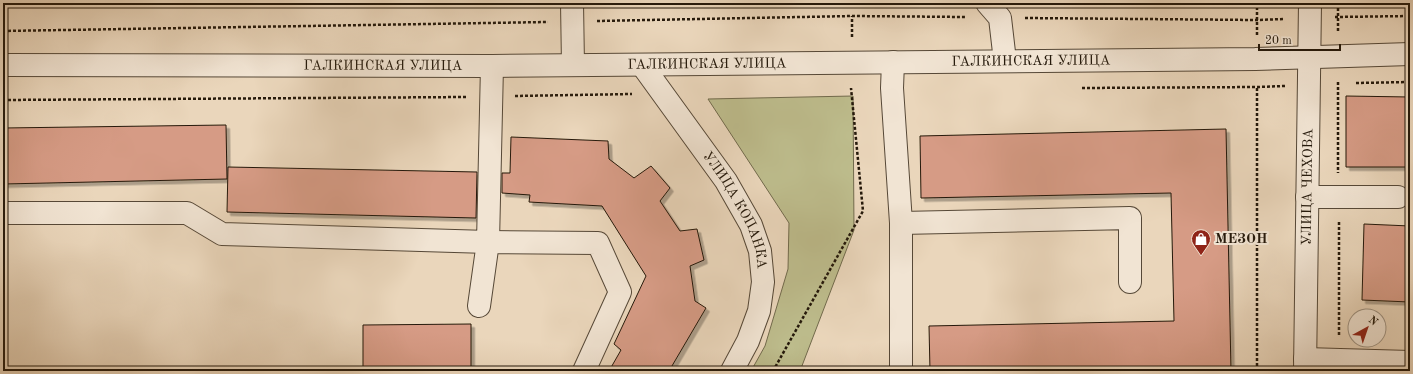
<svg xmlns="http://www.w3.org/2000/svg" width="1413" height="374" viewBox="0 0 1413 374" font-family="'Old Standard TT',serif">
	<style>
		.green { fill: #bdbc8c; stroke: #716a4c }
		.building { fill: #d69b85; stroke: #25190b; filter: url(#shadow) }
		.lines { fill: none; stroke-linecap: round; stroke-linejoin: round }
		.minor-casing { stroke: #564837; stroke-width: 24 }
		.path { stroke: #25190b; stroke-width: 2.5; stroke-dasharray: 3 2; stroke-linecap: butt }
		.minor { stroke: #f1e4d3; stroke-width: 22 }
		.labels { text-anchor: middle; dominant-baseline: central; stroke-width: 4; stroke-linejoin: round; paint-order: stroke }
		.street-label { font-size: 14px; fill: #25190b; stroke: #f1e4d3 }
		.poi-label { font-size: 14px; font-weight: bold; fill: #25190b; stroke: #f1e4d3; text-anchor: start }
	</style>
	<defs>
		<filter id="shadow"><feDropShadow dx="3.5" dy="3.5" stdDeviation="0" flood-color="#0004"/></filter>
	</defs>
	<rect width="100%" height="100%" fill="#ead6bb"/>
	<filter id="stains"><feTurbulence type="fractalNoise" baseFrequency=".005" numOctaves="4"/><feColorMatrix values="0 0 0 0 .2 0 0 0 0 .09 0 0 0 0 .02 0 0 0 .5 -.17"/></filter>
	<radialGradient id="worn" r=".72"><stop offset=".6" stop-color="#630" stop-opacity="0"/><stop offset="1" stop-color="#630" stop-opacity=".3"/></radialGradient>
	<path class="green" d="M853 96 854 230 800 371H751L765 346 788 269 789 223 708 99Z"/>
	<g class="building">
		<path d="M1346 96 1410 97V167H1346Z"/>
		<path d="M226 125 227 179 3 184V128Z"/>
		<path d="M1226 129 1231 371H930L929 326 1174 321 1171 193 921 198 920 136Z"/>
		<path d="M511 137 608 141 609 159 634 178 651 166 670 188 660 201 680 231 697 229 704 260 690 266 695 301 706 308 669 371H609L621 350 614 344 646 276 602 206 529 202 530 195 502 193V173H510Z"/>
		<path d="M228 167 477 172 476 218 227 212Z"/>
		<path d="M1364 224 1410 226V302L1362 300Z"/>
		<path d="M471 324V371H363V325Z"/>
	</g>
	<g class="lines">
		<defs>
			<g id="minor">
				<path d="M572 3 573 65"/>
				<path d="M987 3 1000 18 1005 61"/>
				<path d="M893 62 892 88 901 223V371"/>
				<path id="s1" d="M3 65 492 66 1255 59 1410 54"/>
				<path id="s2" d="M642 65 726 181 751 225 760 251 763 282 759 311 748 341 732 371"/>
				<path d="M1307 197H1398"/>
				<path d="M3 213H187L222 234 488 242 492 66"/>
				<path d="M901 223 1130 218V282"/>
				<path d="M479 306 488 242 598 243 620 292 584 371"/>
				<path d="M1305 359 1410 362"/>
				<path id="s3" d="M1305 371 1310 3"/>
			</g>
		</defs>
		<use href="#minor" class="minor-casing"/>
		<g class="path">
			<path d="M1338 3V33"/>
			<path d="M1335 17 1410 16"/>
			<path d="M1025 18 1257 20 1284 19"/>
			<path d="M597 21 852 16 966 17"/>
			<path d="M3 31 548 22"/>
			<path d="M1257 35V3"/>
			<path d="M852 37V16"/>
			<path d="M1338 82V173"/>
			<path d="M1356 83 1410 82"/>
			<path d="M1082 88 1257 87 1285 86"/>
			<path d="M1257 88V371"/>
			<path d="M515 96 632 94"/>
			<path d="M3 100 466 97"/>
			<path d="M1339 222V335"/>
			<path d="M773 371 863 211 851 88"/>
		</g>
		<use href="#minor" class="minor"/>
	</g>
	<defs>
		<symbol id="shop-pin" viewBox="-11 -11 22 30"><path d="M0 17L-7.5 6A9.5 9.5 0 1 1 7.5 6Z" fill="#8f2418" stroke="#f1e4d3"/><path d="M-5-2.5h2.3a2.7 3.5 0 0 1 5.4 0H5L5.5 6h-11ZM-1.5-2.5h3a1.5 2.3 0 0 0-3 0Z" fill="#fff"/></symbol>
	</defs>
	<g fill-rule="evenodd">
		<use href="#shop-pin" x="1190" y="228" width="22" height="30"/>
	</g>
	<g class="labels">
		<g class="street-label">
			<text stroke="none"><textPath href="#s1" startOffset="1028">ГАЛКИНСКАЯ УЛИЦА</textPath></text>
			<text stroke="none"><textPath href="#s1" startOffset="704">ГАЛКИНСКАЯ УЛИЦА</textPath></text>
			<text stroke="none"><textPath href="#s1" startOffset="380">ГАЛКИНСКАЯ УЛИЦА</textPath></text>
			<text stroke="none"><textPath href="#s3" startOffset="184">УЛИЦА ЧЕХОВА</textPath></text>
			<text stroke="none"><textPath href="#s2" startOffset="174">УЛИЦА КОПАНКА</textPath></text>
		</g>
		<g class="poi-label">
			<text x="1215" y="239">МЕЗОН</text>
		</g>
	</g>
	<rect width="1413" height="374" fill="none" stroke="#ead6bb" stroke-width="16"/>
	<rect x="4" y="4" width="1405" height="366" fill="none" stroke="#25190b" stroke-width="2"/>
	<rect x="8" y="8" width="1397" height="358" fill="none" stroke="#25190b"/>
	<g transform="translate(1367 328) rotate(40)"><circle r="19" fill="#f1e4d3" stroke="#9f9383"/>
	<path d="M0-3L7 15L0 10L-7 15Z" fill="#8f2418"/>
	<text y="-6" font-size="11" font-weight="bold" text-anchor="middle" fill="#25190b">N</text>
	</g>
	<path d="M1259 44v6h81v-6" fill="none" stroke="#25190b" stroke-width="2"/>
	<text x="1265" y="44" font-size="12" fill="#25190b" stroke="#f1e4d3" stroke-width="3" paint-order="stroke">20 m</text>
	<rect width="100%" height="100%" filter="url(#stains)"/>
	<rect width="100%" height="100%" fill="url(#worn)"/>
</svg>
